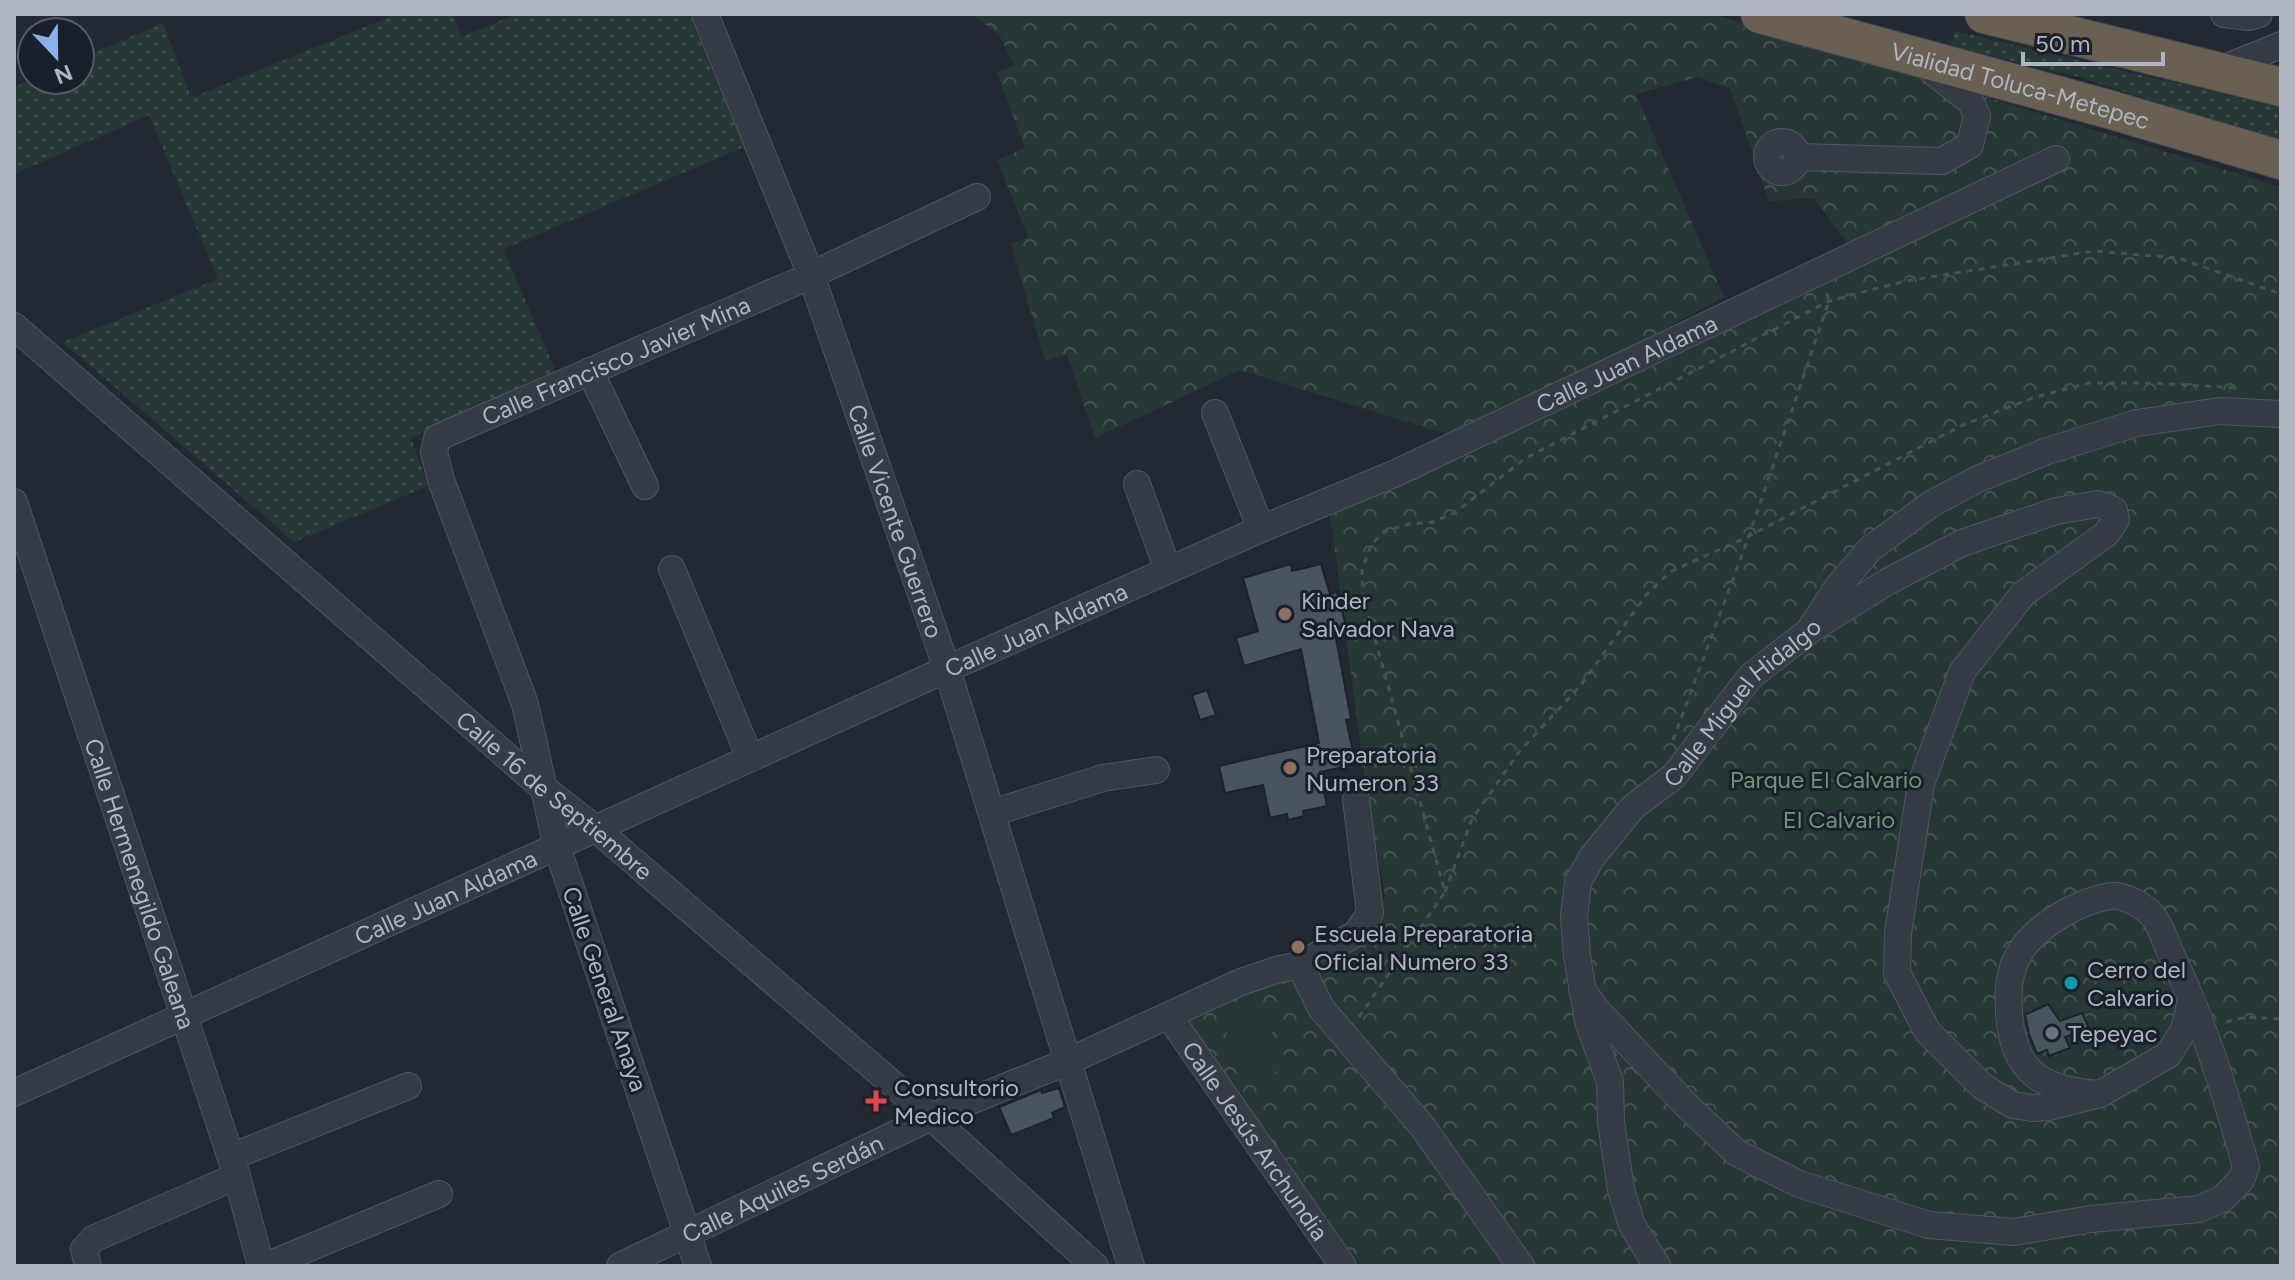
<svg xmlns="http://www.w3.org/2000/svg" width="2295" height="1280" viewBox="0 0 2295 1280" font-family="Figtree,sans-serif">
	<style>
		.grass { fill: url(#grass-dots) }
		.forest { fill: url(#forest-crowns) }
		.pitch { fill: #263736 }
		.building { fill: #4a545f; stroke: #1c222b; stroke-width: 2 }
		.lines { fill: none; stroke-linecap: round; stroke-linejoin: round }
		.minor-casing { stroke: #4f565f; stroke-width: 28 }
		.highway-casing { stroke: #3f464f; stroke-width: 40 }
		.path { stroke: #435254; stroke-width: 3; stroke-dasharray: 6 6; stroke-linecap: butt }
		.minor { stroke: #353b44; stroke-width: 26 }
		.highway { stroke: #696053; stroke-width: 38 }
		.education-dot { fill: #8d6e63; stroke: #1a2029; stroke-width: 3 }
		.culture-dot { fill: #0f9aa8; stroke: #1a2029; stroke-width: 3 }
		.worship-dot { fill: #6b7280; stroke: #1a2029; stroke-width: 3 }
		.health-dot { fill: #e0444e; stroke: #1a2029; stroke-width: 3 }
		.labels { text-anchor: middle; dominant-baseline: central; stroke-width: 6; stroke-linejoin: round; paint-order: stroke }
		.street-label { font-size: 24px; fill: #afb6c1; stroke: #1a2029 }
		.poi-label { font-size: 24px; fill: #afb6c1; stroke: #1a2029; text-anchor: start }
		.park-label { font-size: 24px; fill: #719478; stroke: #1a2029 }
	</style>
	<defs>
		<pattern id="grass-dots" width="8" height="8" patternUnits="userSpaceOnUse" patternTransform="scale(2)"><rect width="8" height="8" fill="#263736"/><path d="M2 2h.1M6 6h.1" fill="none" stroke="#435251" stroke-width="1.8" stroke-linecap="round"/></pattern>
		<pattern id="forest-crowns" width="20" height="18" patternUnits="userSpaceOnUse" patternTransform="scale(2)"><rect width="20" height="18" fill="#263736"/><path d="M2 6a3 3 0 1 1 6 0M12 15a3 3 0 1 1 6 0" fill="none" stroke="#435251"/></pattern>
	</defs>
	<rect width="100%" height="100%" fill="#222933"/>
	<g class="grass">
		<path d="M397 14H453L462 37 516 14H689L744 147 503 249 557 374 411 438 428 486 294 542 63 342 218 279 149 115 14 174V87L32 80H80V59L163 23 191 98Z"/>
		<path d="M1955 31 2281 108V143L2083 78 1951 46Z"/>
	</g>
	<path class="forest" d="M972 14H1713L2281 187V1266H1361L1179 1018 1380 912 1385 895 1365 779 1330 513 1848 243 1813 198 1769 201 1730 88 1697 77 1636 94 1724 297 1459 438 1240 370 1095 438 1067 354 1045 361 1011 244 1028 237 997 160 1025 148 997 72 1014 65 1000 36Z"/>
	<path class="pitch" d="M1252 996 1289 1064 1254 1083 1217 1015Z"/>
	<g class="building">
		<path d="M1291 564 1292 571 1321 564 1330 594 1337 592 1347 630 1335 633 1351 719 1346 720 1356 764 1320 772 1327 806 1303 811 1304 816 1288 820 1287 814 1270 818 1263 785 1225 793 1219 766 1319 743 1301 649 1244 666 1236 638 1258 631 1243 578Z"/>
		<path d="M1207 690 1216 715 1200 720 1192 695Z"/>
		<path d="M2048 1004 2060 1021 2082 1013 2089 1028 2065 1037 2070 1048 2049 1056 2047 1050 2037 1054 2029 1034 2025 1015Z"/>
		<path d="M1059 1088 1065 1107 1052 1113 1054 1118 1011 1135 999 1107 1041 1090 1042 1093Z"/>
	</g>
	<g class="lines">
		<defs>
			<g id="minor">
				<path id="s1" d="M705 14 811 275 947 669 1131 1266"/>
				<path d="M2224 14 2249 17 2259 14"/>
				<path d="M2217 71 2281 45"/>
				<circle cx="1782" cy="157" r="15"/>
				<path d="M1797 157 1942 161 1970 145 1977 116 1971 102 1932 71 1928 65"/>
				<path d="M811 275 977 197"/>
				<path id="s2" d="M14 326 542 787 596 829 931 1117 1095 1266"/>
				<path d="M590 371 645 486"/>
				<path d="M1215 413 1261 529"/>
				<path d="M1137 484 1168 570"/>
				<path id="s3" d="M14 502 237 1176 261 1266"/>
				<path d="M672 569 750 758"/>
				<path d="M1815 627 1887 582 1962 543 2056 511 2098 504 2114 510 2116 520 2106 534 2023 594 1962 672 1921 784 1898 933 1897 973 1927 1031 1982 1086 2013 1105 2032 1108 2049 1107 2100 1094 2168 1055 2184 1030 2191 1000"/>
				<path d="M992 813 1103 778 1156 770"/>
				<path d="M1300 965 1321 1008 1422 1126 1521 1266"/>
				<path d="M1582 989 1596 1009 1686 1105 1737 1153 1799 1184 1929 1225 2014 1232 2091 1219 2199 1209 2222 1199 2241 1180 2246 1167C2226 1095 2204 1022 2171 954 2166 943 2161 926 2153 916 2145 906 2123 894 2110 896 2078 901 2031 928 2017 958 2008 976 2008 993 2009 1012 2012 1072 2043 1091 2100 1094"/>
				<path id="s4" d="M1169 1016 1343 1266"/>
				<path id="s5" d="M14 1093 947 669 1261 529 1396 473 2056 159"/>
				<path d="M231 1157 408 1086"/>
				<path d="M88 1266 84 1249 93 1239 237 1176"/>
				<path d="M266 1266 439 1194"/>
				<path id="s6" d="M620 1266 931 1117 1069 1061 1241 982 1276 970 1300 965 1357 933 1370 913 1356 799"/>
				<path id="s7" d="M698 1266 557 847 525 704 441 480 434 452 437 438 448 433 794 283"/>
				<path id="s8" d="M1657 1266 1632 1225 1621 1190 1611 1122 1610 1082 1588 1021 1577 956 1574 916 1578 882 1592 857 1633 807 1674 776 1751 676 1809 631 1837 588 1870 549 1931 504 1978 479 2047 451 2137 423 2220 411 2281 414"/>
			</g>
			<g id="highway">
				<path id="s9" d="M1760 14 2108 109 2281 160"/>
				<path d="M1984 14 2281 87"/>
			</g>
		</defs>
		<use href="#minor" class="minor-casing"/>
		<use href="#highway" class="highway-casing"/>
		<g class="path">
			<path d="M1673 740 1749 536 1829 301 1826 291"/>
			<path d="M1445 892 1472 819 1519 752 1580 686 1647 594 1670 572 1749 536 1961 426 2032 398 2089 383H2152L2237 388"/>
			<path d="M1359 1017 1445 892 1363 595 1362 570 1371 545 1385 531 1410 524 1433 522 1454 513 1526 458 1829 301 1905 281 2094 251 2178 258 2281 294"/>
			<path d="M2226 1022 2246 1017 2281 1019"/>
		</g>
		<use href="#minor" class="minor"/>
		<use href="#highway" class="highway"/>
	</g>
	<g class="education-dot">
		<circle cx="1285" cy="614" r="8"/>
		<circle cx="1290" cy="768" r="8"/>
		<circle cx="1298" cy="947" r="8"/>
	</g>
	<circle class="culture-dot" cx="2071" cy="983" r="8"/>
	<circle class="worship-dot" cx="2052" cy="1033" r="8"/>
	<path class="health-dot" d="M872 1089h8v8h8v8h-8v8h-8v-8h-8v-8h8z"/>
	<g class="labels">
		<g class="street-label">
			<text stroke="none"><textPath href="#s9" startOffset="270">Vialidad Toluca-Metepec</textPath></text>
			<text stroke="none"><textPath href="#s7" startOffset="1066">Calle Francisco Javier Mina</textPath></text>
			<text stroke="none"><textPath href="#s5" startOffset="1770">Calle Juan Aldama</textPath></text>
			<text stroke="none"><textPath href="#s1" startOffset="542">Calle Vicente Guerrero</textPath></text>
			<text stroke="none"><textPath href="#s5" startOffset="1122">Calle Juan Aldama</textPath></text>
			<text stroke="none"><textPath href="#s8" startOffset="644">Calle Miguel Hidalgo</textPath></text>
			<text stroke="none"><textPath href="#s2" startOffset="716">Calle 16 de Septiembre</textPath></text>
			<text stroke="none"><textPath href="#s3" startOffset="402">Calle Hermenegildo Galeana</textPath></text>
			<text stroke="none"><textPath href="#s5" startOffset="474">Calle Juan Aldama</textPath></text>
			<text transform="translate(605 989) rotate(71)">Calle General Anaya</text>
			<text stroke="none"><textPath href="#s4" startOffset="152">Calle Jesús Archundia</textPath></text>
			<text stroke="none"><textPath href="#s6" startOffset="180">Calle Aquiles Serdán</textPath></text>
		</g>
		<g class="poi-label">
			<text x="1301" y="600">Kinder<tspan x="1301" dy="28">Salvador Nava</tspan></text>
			<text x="1306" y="754">Preparatoria<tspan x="1306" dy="28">Numeron 33</tspan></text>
			<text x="1314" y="933">Escuela Preparatoria<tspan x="1314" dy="28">Oficial Numero 33</tspan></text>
			<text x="2087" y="969">Cerro del<tspan x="2087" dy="28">Calvario</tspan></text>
			<text x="2068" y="1033">Tepeyac</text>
			<text x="894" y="1087">Consultorio<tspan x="894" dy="28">Medico</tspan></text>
		</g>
		<g class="park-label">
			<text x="1826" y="779">Parque El Calvario</text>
			<text x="1839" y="819">El Calvario</text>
		</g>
	</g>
	<rect width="2295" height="1280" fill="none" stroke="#afb6c1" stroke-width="32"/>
	<g transform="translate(56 56) rotate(158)"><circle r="38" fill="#1a2029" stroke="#565c66" stroke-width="2"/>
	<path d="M0-6L14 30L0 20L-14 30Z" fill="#8bb1ea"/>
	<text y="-12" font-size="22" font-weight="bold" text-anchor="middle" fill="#afb6c1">N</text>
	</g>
	<path d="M2023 52v12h140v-12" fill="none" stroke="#afb6c1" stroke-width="4"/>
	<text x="2035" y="52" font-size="24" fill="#afb6c1" stroke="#1a2029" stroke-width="6" paint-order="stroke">50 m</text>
</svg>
